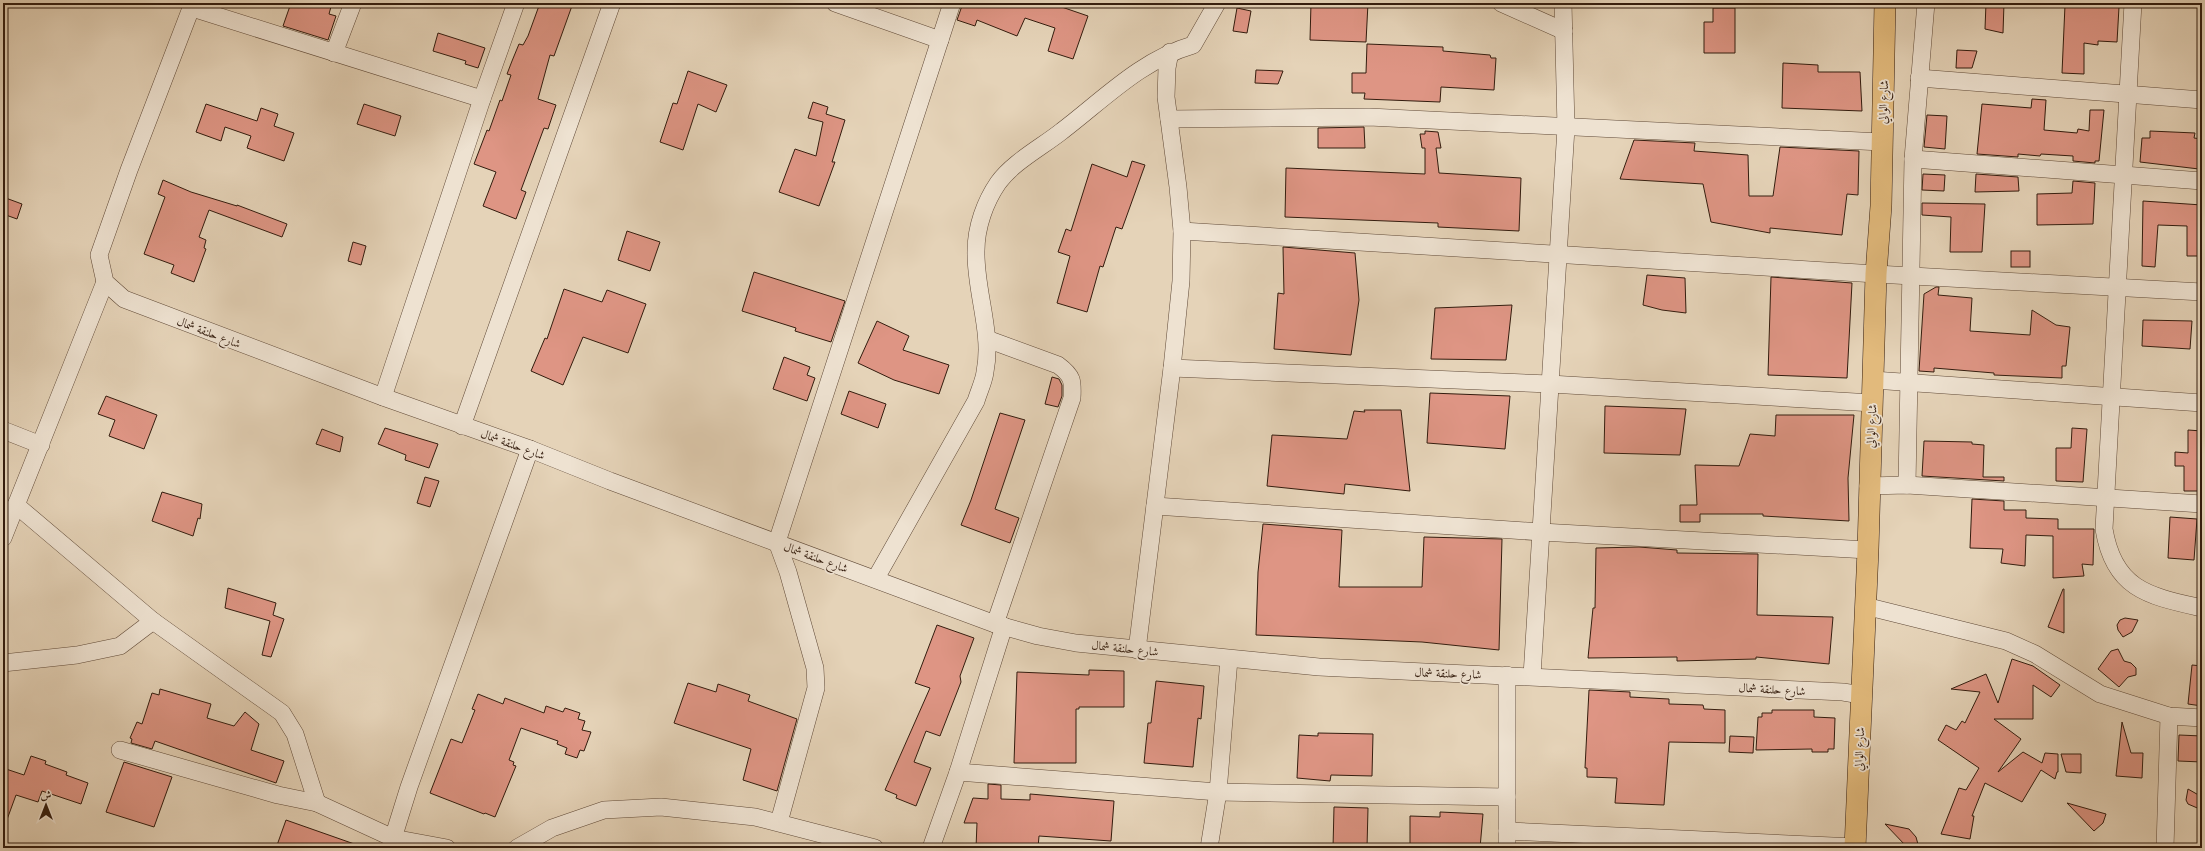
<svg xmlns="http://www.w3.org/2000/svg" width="2205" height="851" viewBox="0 0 2205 851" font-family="'Libre Caslon Text',Amiri,serif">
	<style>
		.building { fill: #de9584; stroke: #331c0e }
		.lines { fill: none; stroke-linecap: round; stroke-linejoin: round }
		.minor-casing { stroke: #604a38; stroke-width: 18 }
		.major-casing { stroke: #331c0e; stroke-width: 22 }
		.minor { stroke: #eee2d1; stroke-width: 17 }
		.major { stroke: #e2ba7c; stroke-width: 21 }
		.labels { text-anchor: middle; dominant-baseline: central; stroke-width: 3.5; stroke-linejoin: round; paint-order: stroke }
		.street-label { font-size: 12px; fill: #331c0e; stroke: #eee2d1 }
	</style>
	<rect width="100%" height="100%" fill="#e5d3b8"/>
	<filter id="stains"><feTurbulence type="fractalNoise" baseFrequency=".005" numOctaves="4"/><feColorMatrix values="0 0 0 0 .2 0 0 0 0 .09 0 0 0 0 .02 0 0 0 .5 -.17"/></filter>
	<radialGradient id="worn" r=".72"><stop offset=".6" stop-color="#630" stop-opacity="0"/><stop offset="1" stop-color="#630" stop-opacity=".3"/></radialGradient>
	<g class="building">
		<path d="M291 3H332L329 14 336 16 328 40 283 26Z"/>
		<path d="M540 3H573L554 56 550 55 538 99 556 105 548 129 544 128 521 190 526 192 516 219 483 206 496 172 474 164 487 130 489 131 500 100 502 101 511 75 507 74 512 61 519 44 523 45 528 36Z"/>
		<path d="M963 3H1050L1088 16 1073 59 1048 51 1055 28 1025 18 1017 36 977 20 975 26 957 20Z"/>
		<path d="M1311 3H1368L1366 42 1310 40Z"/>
		<path d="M1986 3H2004L2003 33 1985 29Z"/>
		<path d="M2065 5 2119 7 2117 42 2098 41V45L2084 43V74L2062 73Z"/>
		<path d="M1237 8 1251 11 1247 33 1233 31Z"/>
		<path d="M1713 8H1735V53H1704V22H1713Z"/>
		<path d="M438 33 485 48 478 68 465 64 466 61 433 51Z"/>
		<path d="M1367 44 1443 47V51L1490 55 1491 58H1496L1494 90 1441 87 1440 102 1364 99 1365 93H1352V73H1366Z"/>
		<path d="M1957 50 1977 51 1972 68H1956Z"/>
		<path d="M1783 63 1818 65V72H1860L1862 111 1782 108Z"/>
		<path d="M1256 70 1283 71 1278 84 1255 83Z"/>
		<path d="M688 71 727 85 716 112 698 104 683 150 660 142 673 103 677 104Z"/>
		<path d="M2032 99 2046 100 2044 130 2077 133 2078 129 2089 131 2090 110H2104L2099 161H2095V163L2073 161V156L2041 154 2040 156 2018 154V157L1977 154 1982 104 2031 108Z"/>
		<path d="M813 102 828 107 826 114 845 120 832 162H835L819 206 779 192 795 149 816 156 823 122 808 118Z"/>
		<path d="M206 104 257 121 261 108 278 114 274 126 294 133 284 161 247 148 251 136 225 127 221 141 196 132Z"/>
		<path d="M364 104 401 116 395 136 357 124Z"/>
		<path d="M1927 115 1947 116 1945 149 1924 147Z"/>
		<path d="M1364 127 1365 148H1318V128Z"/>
		<path d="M1425 131 1438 132 1441 148H1436L1439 173 1521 178 1519 231 1438 227V223L1285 217 1286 168 1425 174V148H1422L1420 134H1425Z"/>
		<path d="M2150 131 2195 133 2194 138 2202 139 2199 169 2140 162 2142 138H2150Z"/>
		<path d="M1634 140 1695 143 1694 151 1748 155 1749 196H1773L1780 147 1859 151 1858 195 1847 194 1842 235 1770 228V233L1711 222 1703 184 1620 179Z"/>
		<path d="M1132 161 1145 165 1122 229 1116 227 1103 267 1100 266 1087 312 1057 303 1070 256 1058 252 1066 229 1071 231 1092 164 1127 177Z"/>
		<path d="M1923 174 1945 175 1944 191 1922 190Z"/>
		<path d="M1976 174 2018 177 2019 191 1975 192Z"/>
		<path d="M163 180 191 192 237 206V205L287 224 282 237 209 210 199 237 206 240 204 248 206 249 194 282 171 273 174 265 144 254 165 197 158 194Z"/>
		<path d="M2073 181 2095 183 2093 224 2037 225V194L2072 193Z"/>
		<path d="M3 197 22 204 17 219 3 214Z"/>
		<path d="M2143 201 2202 205V256H2187V226L2158 225 2155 267 2142 266Z"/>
		<path d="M1922 203 1985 204 1982 252H1950L1951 217 1922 215Z"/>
		<path d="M627 231 660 242 650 271 618 260Z"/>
		<path d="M353 242 366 246 361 265 348 261Z"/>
		<path d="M1283 247 1355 253 1359 300 1351 355 1274 349 1278 293 1284 294Z"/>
		<rect x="2011" y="251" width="19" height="16"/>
		<path d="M754 272 845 301 831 342 795 331 796 328 742 311Z"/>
		<path d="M1647 275 1685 278 1686 313 1662 310 1643 305Z"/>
		<path d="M1771 277 1852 283 1847 378 1768 375Z"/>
		<path d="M1936 287H1939L1938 295 1972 298 1970 331 2030 335 2032 310 2056 325 2070 327 2066 366H2062V378L1994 375V373L1934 368V372L1919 371 1924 294Z"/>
		<path d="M564 289 602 302 607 290 646 304 628 353 583 337 563 385 531 371 545 338 547 339Z"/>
		<path d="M1512 305 1506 360 1431 359 1435 308Z"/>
		<path d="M2143 320 2192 321 2190 349 2142 346Z"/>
		<path d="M877 321 909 336 903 350 949 365 939 394 894 380 858 363Z"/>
		<path d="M784 357 810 367 807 375 815 378 807 401 773 389Z"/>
		<path d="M1052 377 1059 379 1062 385V396L1058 407 1045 404Z"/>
		<path d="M849 391 886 404 878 428 841 414Z"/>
		<path d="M1430 393 1510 396 1505 449 1427 443Z"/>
		<path d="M106 396 157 415 144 449 109 436 115 420 98 414Z"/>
		<path d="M1605 406 1686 409 1680 455 1604 453Z"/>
		<path d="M1364 410H1401L1410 491 1345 484 1344 494 1267 486 1272 435 1347 439 1354 411 1365 412Z"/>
		<path d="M1000 413 1025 420 995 509 1019 518 1010 543 961 525 971 500Z"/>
		<path d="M1776 415H1854L1848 478 1849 521 1763 516V514H1700V522H1680V505H1697L1695 465 1739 466 1750 434 1775 436Z"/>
		<path d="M385 428 438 444 429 468 405 460 406 455 378 444Z"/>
		<path d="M2072 428 2087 429 2083 482 2056 481V448H2071Z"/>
		<path d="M322 429 343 437 340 452 316 444Z"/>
		<path d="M2188 430 2202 431V491H2184V466H2175V452L2188 453Z"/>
		<path d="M1924 441 1972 442V444L1984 445 1983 477H2004V481L1922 476Z"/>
		<path d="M425 477 439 481 430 507 417 503Z"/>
		<path d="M162 492 202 504 200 519 198 518 193 536 152 521Z"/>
		<path d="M1972 499 2004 501V510H2026V518L2058 519V529H2094L2093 565 2082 564 2084 576 2053 578V536L2026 535 2025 566 2001 563 2003 549 1970 548Z"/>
		<path d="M2170 517 2197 519 2194 560 2168 558Z"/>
		<path d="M1263 524 1342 530 1339 587H1422L1424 537 1502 539 1499 650 1422 642 1256 635 1258 572Z"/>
		<path d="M1639 547 1677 550V553L1758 554 1757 615 1833 617 1829 664 1756 657V659L1677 661V657L1588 658 1593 608H1595L1596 548Z"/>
		<path d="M228 588 276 603 273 615 284 619 271 657 262 655 270 621 225 608Z"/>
		<path d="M2063 589H2064V633L2048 627Z"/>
		<path d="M2125 618 2138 620 2132 632 2123 637 2118 630 2117 625 2120 620Z"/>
		<path d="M937 625 974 638 960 676 961 682 940 736 926 731 914 762 931 768 916 806 896 798 897 795 885 790 930 688 915 683Z"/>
		<path d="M2118 649 2124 661 2131 663 2136 668V675L2128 677 2119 687 2098 669 2111 651Z"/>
		<path d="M2012 659 2033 666 2060 685 2051 697 2033 685V719H1994L2021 739 1998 772 2023 752 2042 763 2045 753 2058 754V772H2057L2055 779 2041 770 2022 802 1985 783 1972 816H1974L1970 839 1941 834 1959 788 1966 790 1979 768 1938 740 1946 725 1956 730 1962 721 1965 723 1980 692 1951 689 1986 674 1998 703Z"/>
		<path d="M2192 665 2202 666V706L2188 704Z"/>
		<path d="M1089 670 1124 671V707H1079V709H1076V763H1014L1017 672 1089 675Z"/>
		<path d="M1156 681 1204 686 1201 719 1198 718 1193 767 1144 763 1148 723H1151Z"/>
		<path d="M688 683 716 692 718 684 750 695 748 701 797 719 777 791 743 780 751 749 674 723Z"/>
		<path d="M160 689 211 704 207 718 234 726 245 712 259 724 251 750 284 761 276 783 155 741 152 749 131 743 132 739 130 738 137 722 142 724 152 693 159 695Z"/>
		<path d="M1589 690 1630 692V697L1669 699V704L1703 705 1704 709 1725 710V743L1669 742 1664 805 1615 803 1617 778 1587 777V768H1585Z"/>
		<path d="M478 694 503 704 505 698 544 713 546 706 563 712 565 708 580 713 578 719 585 721 582 730 591 732 584 751 580 750 577 758 565 754 567 748 557 744 558 741 521 728 509 760 514 762 513 765 516 766 495 817 485 813 484 814 430 793 451 739 462 743 475 710 472 709Z"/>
		<path d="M1772 710H1814V717L1835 718 1834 749H1828V752H1812V749L1756 750 1758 717H1762V713H1772Z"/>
		<path d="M2122 722 2131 753H2143L2142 778 2116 776Z"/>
		<path d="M1318 733 1373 734 1372 776 1331 775 1330 781 1297 778 1299 735 1318 736Z"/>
		<path d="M2179 735 2202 736V762L2178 761Z"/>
		<path d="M1730 736 1754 737 1753 753 1729 752Z"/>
		<path d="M2061 754H2081V773L2066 772Z"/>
		<path d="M31 756 46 761 45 764 67 772 66 775 88 783 81 804 42 791 38 802 16 795 5 825 3 824V768L24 775Z"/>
		<path d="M124 762 172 777 154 827 106 812Z"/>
		<path d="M988 784 1001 785V799L1030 800V794L1114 801 1111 841 1039 836 1038 848H976L977 823H964L973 798 988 799Z"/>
		<path d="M2188 789 2202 797V810L2188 804 2186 800Z"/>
		<path d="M2067 803 2106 814 2103 823 2094 831Z"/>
		<path d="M1334 807 1368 808 1367 848H1333Z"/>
		<path d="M1440 812 1483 814 1480 848H1410V816L1440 817Z"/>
		<path d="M286 820 360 846V848H276Z"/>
		<path d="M1885 824 1909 829 1916 837 1919 848 1906 846Z"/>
	</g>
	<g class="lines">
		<defs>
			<g id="minor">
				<path d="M193 3 129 170 99 255 105 282 124 299 383 397 530 449 610 481 995 624 1038 636 1076 643 1319 667 1843 692 1861 695"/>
				<path d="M835 3 940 40"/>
				<path d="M1501 3 1564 31"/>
				<path d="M2133 3 2104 529C2114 590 2149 596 2202 608"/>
				<path d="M192 8 482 99"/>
				<path d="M334 53 353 3"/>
				<path d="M1919 78 2202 100"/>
				<path d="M1169 119 1369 117 1882 142"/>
				<path d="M1913 159 2202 181"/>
				<path d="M1182 231 1876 274 2202 292"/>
				<path d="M987 339 1058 365C1073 376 1073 381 1072 398L995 624"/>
				<path d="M1172 368 1550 384 1873 403"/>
				<path d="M1873 380 2202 403"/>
				<path d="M383 397 482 99 516 3"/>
				<path d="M462 426 612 3"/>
				<path d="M3 430 41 445"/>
				<path d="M1907 485 1913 159 1926 3"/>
				<path d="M1868 486 1907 485 2202 504"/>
				<path d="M16 505 153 621 282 713 295 734 317 803"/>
				<path d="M1155 506 1541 532 1868 550"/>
				<path d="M3 538 105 282"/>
				<path d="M876 578 976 401C979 391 984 381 985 372 993 332 975 291 976 251 976 227 985 202 998 183 1013 162 1042 147 1062 131 1104 99 1141 60 1193 45L1217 3"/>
				<path d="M1865 606 2006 641 2035 654 2100 694 2169 716 2202 718"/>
				<path d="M1137 650 1172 368 1181 281 1182 231 1178 187 1166 97 1167 68 1170 52"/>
				<path d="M3 663 77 655 120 646 153 621"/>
				<path d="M1532 676 1566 128 1563 3"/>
				<path d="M120 750 278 795 317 803 393 838 447 848"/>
				<path d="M958 772 1218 792 1507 797"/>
				<path d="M779 822 816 688 815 668 788 572 777 542 952 3"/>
				<path d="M1507 831 1855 847"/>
				<path d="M390 848 409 787 530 449"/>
				<path d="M517 848 552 828 604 810 661 807 755 817 875 848"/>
				<path d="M931 848 958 772 1004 626"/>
				<path d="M1209 848 1218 792 1229 659"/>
				<path d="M1507 848V675"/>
				<path d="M2165 848 2169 716"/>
			</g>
			<path id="major" d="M1855 848 1868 550 1876 274 1881 206 1885 3"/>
		</defs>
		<use href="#minor" class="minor-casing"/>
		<use href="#major" class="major-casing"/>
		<use href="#minor" class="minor"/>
		<use href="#major" class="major"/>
	</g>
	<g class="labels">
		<g class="street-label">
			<text transform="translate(1883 102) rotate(-88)">شارع الوالي</text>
			<text transform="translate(209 332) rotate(21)">شارع حلنقة شمال</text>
			<text transform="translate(1871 426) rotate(-87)">شارع الوالي</text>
			<text transform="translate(513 444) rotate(20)">شارع حلنقة شمال</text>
			<text transform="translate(816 557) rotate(20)">شارع حلنقة شمال</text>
			<text transform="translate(1125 648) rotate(6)">شارع حلنقة شمال</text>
			<text transform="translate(1448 673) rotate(2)">شارع حلنقة شمال</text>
			<text transform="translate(1772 689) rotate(3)">شارع حلنقة شمال</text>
			<text transform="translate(1859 749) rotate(-88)">شارع الوالي</text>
		</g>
	</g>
	<rect width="2205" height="851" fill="none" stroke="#e5d3b8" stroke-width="16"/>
	<rect x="4" y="4" width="2197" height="843" fill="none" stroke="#331c0e" stroke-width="2"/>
	<rect x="8" y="8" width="2189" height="835" fill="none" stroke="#331c0e"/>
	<g transform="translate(46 805)" stroke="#eee2d1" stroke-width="3" paint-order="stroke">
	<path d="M0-3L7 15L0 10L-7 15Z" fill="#331c0e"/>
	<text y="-6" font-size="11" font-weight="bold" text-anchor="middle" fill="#331c0e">ش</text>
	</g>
	<rect width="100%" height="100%" filter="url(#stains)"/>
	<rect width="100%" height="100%" fill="url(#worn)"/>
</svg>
